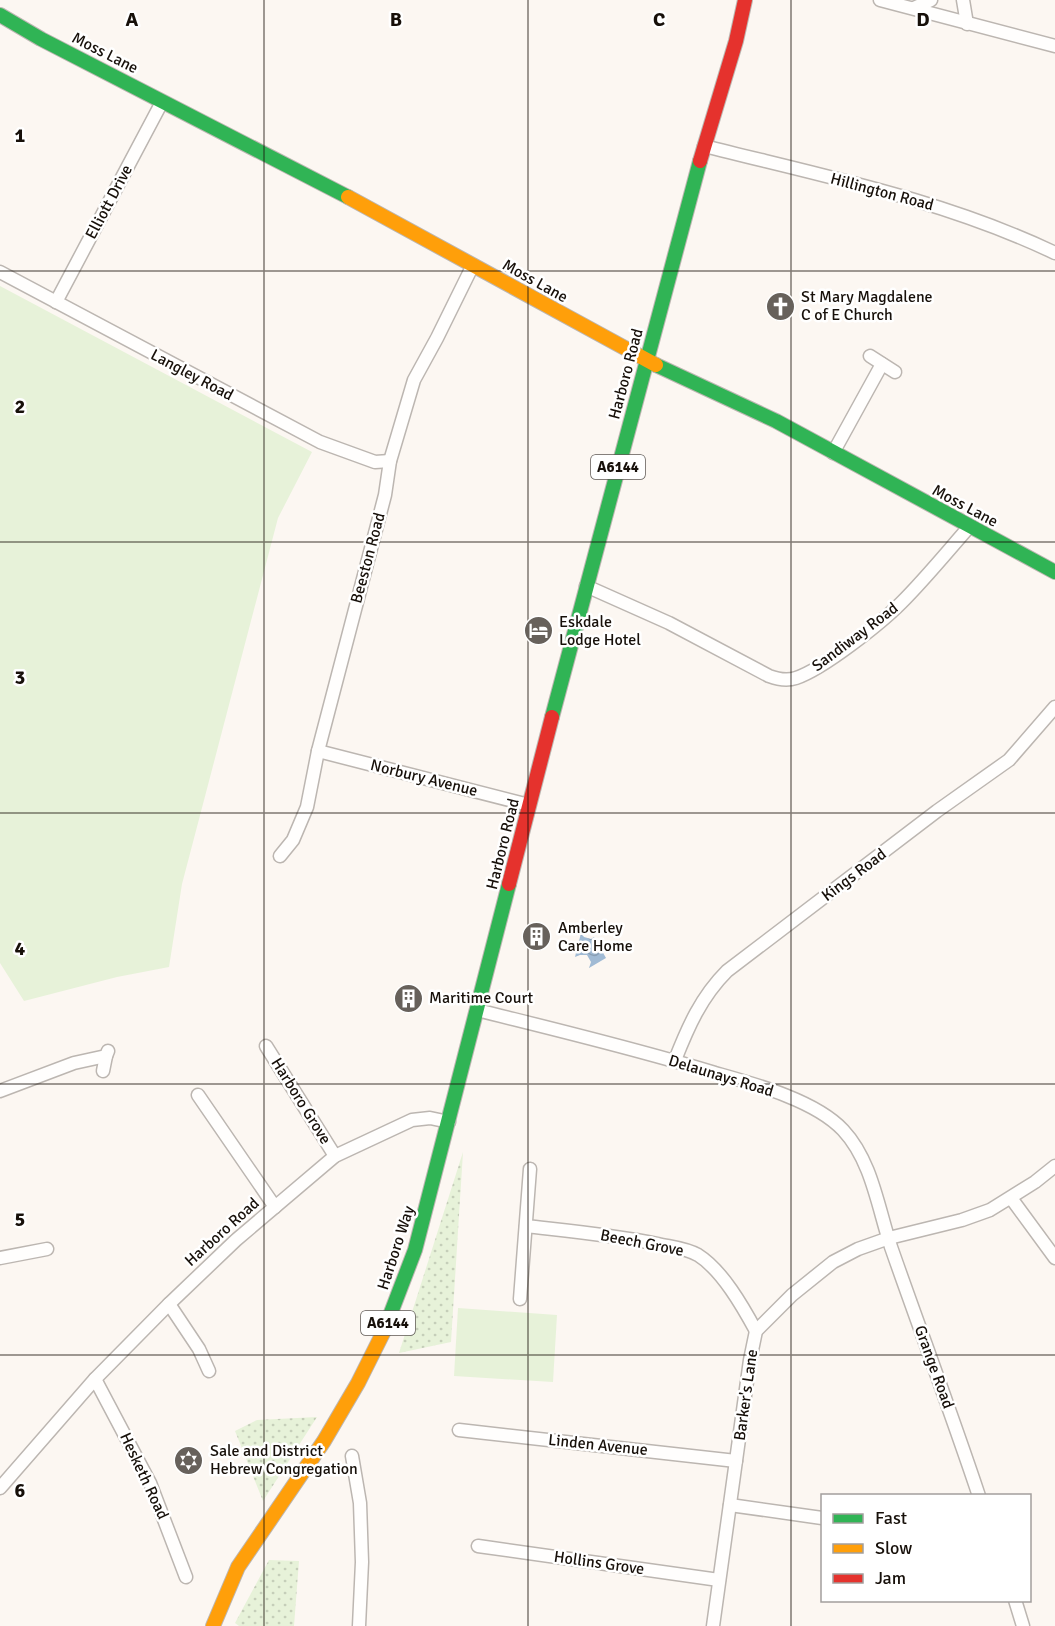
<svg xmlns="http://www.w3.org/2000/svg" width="1055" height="1626" viewBox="0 0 1055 1626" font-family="Signika,sans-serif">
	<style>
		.grass { fill: url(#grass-dots) }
		.green { fill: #e7f2d9 }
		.water { fill: url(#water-waves) }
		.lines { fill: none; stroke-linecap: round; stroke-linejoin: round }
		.street-casing { stroke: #bcb6b1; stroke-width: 15 }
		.fast-casing { stroke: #bcb6b1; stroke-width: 16 }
		.slow-casing { stroke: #bcb6b1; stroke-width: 16 }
		.jam-casing { stroke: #bcb6b1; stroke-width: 16 }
		.street { stroke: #fffefd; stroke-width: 12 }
		.fast { stroke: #30b455; stroke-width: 14 }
		.slow { stroke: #ff9f0a; stroke-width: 14 }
		.jam { stroke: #e5322d; stroke-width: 14 }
		.grid { fill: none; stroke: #17100a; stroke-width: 1.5; stroke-opacity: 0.55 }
		.labels { text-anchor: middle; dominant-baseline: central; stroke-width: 5; stroke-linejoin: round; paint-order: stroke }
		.shield { fill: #fff; stroke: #5d5854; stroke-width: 1.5 }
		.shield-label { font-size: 15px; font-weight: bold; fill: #17100a }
		.street-label { font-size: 16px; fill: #17100a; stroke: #fff }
		.poi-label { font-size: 16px; fill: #17100a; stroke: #fff; text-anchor: start }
		.grid-label { font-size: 20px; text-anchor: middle; font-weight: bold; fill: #17100a; stroke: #fff; stroke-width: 5; stroke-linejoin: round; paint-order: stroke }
	</style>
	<defs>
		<pattern id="grass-dots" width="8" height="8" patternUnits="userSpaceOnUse" patternTransform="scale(1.5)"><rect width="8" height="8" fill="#e7f2d9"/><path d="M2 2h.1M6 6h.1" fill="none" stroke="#c5ceb9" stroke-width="1.8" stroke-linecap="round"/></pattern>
		<pattern id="water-waves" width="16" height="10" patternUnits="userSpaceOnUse" patternTransform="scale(1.5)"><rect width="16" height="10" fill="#a0bad4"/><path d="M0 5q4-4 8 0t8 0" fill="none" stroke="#899fb5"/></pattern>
	</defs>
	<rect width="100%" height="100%" fill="#fcf7f2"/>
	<g class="grass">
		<path d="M463 1152 451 1342 399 1353Z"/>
		<path d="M317 1417 263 1501 235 1431 257 1420Z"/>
		<path d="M269 1560 299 1561 294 1626H239L235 1623Z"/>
	</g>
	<g class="green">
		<path d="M0 286 312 452 278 518 182 884 169 967 117 977 24 1001 0 963Z"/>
		<path d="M458 1308 557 1315 553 1382 454 1376Z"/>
	</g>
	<path class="water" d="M581 933 584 937 591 939 594 937 606 958 589 968 591 962 587 955H580L575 957Z"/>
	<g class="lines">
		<defs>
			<g id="street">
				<path d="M880 0 1055 46"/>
				<path d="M963 0 967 24"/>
				<path d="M914 8 931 0"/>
				<path d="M704 146C823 176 944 200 1055 253"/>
				<path d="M0 272 320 442 375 462 390 461"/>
				<path d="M56 302 162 102"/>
				<path d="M870 356 895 372"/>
				<path d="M833 453 882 364"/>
				<path d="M586 586 669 623 769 676C777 679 787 681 796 678 823 669 880 624 901 603 925 579 947 552 969 527"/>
				<path d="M318 751 529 805"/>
				<path d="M280 856 293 840 307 807 318 751 385 495 390 461 414 380 437 338 473 265"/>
				<path d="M477 1010C557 1030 637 1049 715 1073 754 1084 815 1100 843 1130 872 1161 878 1208 891 1247 920 1330 951 1412 979 1496"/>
				<path d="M266 1046 335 1156"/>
				<path d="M675 1060C688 1027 701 997 727 971L937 811 1009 760 1055 707"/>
				<path d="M103 1071 106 1056"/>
				<path d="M0 1091 74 1063 106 1056 108 1051"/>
				<path d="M198 1095 275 1207"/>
				<path d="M1011 1198 1055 1258"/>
				<path d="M526 1226C570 1231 614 1235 658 1244 671 1247 686 1248 698 1255 722 1270 743 1307 756 1331"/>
				<path d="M0 1258 47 1249"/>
				<path d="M520 1299 530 1169"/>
				<path d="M169 1304 199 1349 209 1371"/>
				<path d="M95 1379 150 1483 186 1577"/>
				<path d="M459 1430 736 1461"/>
				<path d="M352 1456 360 1503 362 1562 359 1626"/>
				<path d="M0 1488 95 1379 169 1304 236 1240 335 1156 412 1120 430 1118 449 1122"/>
				<path d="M730 1505 822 1518"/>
				<path d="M478 1546 719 1580"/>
				<path d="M1015 1600 1023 1626"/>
				<path d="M713 1626 750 1360 756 1331 792 1295 833 1262 858 1249 889 1238 962 1220 990 1210 1035 1182 1055 1166"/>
			</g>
			<g id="fast">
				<path d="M0 15 41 39 348 197"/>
				<path d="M656 365 776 421 1055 572"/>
				<path d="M552 717 700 161"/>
				<path d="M384 1331 415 1250 509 884"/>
			</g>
			<g id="slow">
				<path d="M348 197 656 365"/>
				<path d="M213 1626 238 1567 324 1441 358 1383 384 1331"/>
			</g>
			<g id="jam">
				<path d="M700 161 736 41 745 0"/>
				<path d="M509 884 552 717"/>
			</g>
		</defs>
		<use href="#street" class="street-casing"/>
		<use href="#fast" class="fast-casing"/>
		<use href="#slow" class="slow-casing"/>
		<use href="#jam" class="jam-casing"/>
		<use href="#street" class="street"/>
		<use href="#fast" class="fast"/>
		<use href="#slow" class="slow"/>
		<use href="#jam" class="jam"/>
	</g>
	<path class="grid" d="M264 0V1626M528 0V1626M791 0V1626M0 271H1055M0 542H1055M0 813H1055M0 1084H1055M0 1355H1055"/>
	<defs>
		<symbol id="church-disc" viewBox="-11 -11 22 22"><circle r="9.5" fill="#67615b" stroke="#fff"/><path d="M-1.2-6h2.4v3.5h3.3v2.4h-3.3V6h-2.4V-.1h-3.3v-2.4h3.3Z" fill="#fff"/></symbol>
		<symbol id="hotel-disc" viewBox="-11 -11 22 22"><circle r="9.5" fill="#67615b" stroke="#fff"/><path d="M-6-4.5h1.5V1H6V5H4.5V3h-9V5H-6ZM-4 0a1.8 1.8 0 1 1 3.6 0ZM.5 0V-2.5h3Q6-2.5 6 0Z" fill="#fff"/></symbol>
		<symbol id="building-disc" viewBox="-11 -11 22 22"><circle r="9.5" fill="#67615b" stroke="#fff"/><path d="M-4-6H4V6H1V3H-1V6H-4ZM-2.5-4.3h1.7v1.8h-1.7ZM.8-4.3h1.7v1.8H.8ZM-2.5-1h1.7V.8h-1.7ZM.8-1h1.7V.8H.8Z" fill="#fff"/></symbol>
		<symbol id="synagogue-disc" viewBox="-11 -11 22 22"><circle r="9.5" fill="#67615b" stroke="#fff"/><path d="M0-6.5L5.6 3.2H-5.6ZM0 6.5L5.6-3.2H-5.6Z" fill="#fff"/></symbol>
	</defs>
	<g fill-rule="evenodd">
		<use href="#church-disc" x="764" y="290" width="33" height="33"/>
		<use href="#hotel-disc" x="522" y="614" width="33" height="33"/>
		<use href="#building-disc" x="520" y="920" width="33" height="33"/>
		<use href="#building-disc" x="392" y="982" width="33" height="33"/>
		<use href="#synagogue-disc" x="172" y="1444" width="33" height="33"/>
	</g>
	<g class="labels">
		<g class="shield">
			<rect x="591" y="455" width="54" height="24" rx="4.5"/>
			<rect x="361" y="1311" width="54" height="24" rx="4.5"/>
		</g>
		<g class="shield-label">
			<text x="618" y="467">A6144</text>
			<text x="388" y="1323">A6144</text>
		</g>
		<g class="street-label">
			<text transform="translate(105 53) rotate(27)">Moss Lane</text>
			<text transform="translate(882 192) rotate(15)">Hillington Road</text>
			<text transform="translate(109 202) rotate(-62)">Elliott Drive</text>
			<text transform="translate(535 281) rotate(29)">Moss Lane</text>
			<text transform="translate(626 374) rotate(-75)">Harboro Road</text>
			<text transform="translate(192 375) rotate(28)">Langley Road</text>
			<text transform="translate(965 506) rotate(28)">Moss Lane</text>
			<text transform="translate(368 558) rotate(-75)">Beeston Road</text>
			<text transform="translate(855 637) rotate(-37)">Sandiway Road</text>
			<text transform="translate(424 778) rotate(14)">Norbury Avenue</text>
			<text transform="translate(503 844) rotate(-76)">Harboro Road</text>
			<text transform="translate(854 875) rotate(-37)">Kings Road</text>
			<text transform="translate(721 1076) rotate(17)">Delaunays Road</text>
			<text transform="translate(301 1101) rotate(58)">Harboro Grove</text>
			<text transform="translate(222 1232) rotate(-42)">Harboro Road</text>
			<text transform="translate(642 1243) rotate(11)">Beech Grove</text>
			<text transform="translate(396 1248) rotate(-72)">Harboro Way</text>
			<text transform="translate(934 1367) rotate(70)">Grange Road</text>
			<text transform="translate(746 1395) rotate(-82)">Barker's Lane</text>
			<text transform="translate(598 1445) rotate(6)">Linden Avenue</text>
			<text transform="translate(144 1476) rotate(65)">Hesketh Road</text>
			<text transform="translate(599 1563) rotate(8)">Hollins Grove</text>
		</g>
		<g class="poi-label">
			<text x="801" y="297">St Mary Magdalene<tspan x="801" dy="18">C of E Church</tspan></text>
			<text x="559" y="622">Eskdale<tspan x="559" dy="18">Lodge Hotel</tspan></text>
			<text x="558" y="928">Amberley<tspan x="558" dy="18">Care Home</tspan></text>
			<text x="429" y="998">Maritime Court</text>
			<text x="210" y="1451">Sale and District<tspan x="210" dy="18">Hebrew Congregation</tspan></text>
		</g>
	</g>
	<g class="grid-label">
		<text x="132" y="26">A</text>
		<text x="396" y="26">B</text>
		<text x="659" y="26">C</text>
		<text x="923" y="26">D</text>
		<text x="20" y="142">1</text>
		<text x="20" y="413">2</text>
		<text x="20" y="684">3</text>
		<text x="20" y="955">4</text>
		<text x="20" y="1226">5</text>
		<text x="20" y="1497">6</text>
	</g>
	<rect x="821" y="1494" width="210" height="108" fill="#ffffff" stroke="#a29f9d" stroke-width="1.5"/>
	<rect x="833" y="1514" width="30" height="9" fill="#30b455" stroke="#a29f9d" stroke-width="1.5"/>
	<text x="875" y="1524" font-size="18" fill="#17100a">Fast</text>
	<rect x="833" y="1544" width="30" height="9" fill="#ff9f0a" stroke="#a29f9d" stroke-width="1.5"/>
	<text x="875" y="1554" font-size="18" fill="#17100a">Slow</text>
	<rect x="833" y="1574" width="30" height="9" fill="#e5322d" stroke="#a29f9d" stroke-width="1.5"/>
	<text x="875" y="1584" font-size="18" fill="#17100a">Jam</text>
</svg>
